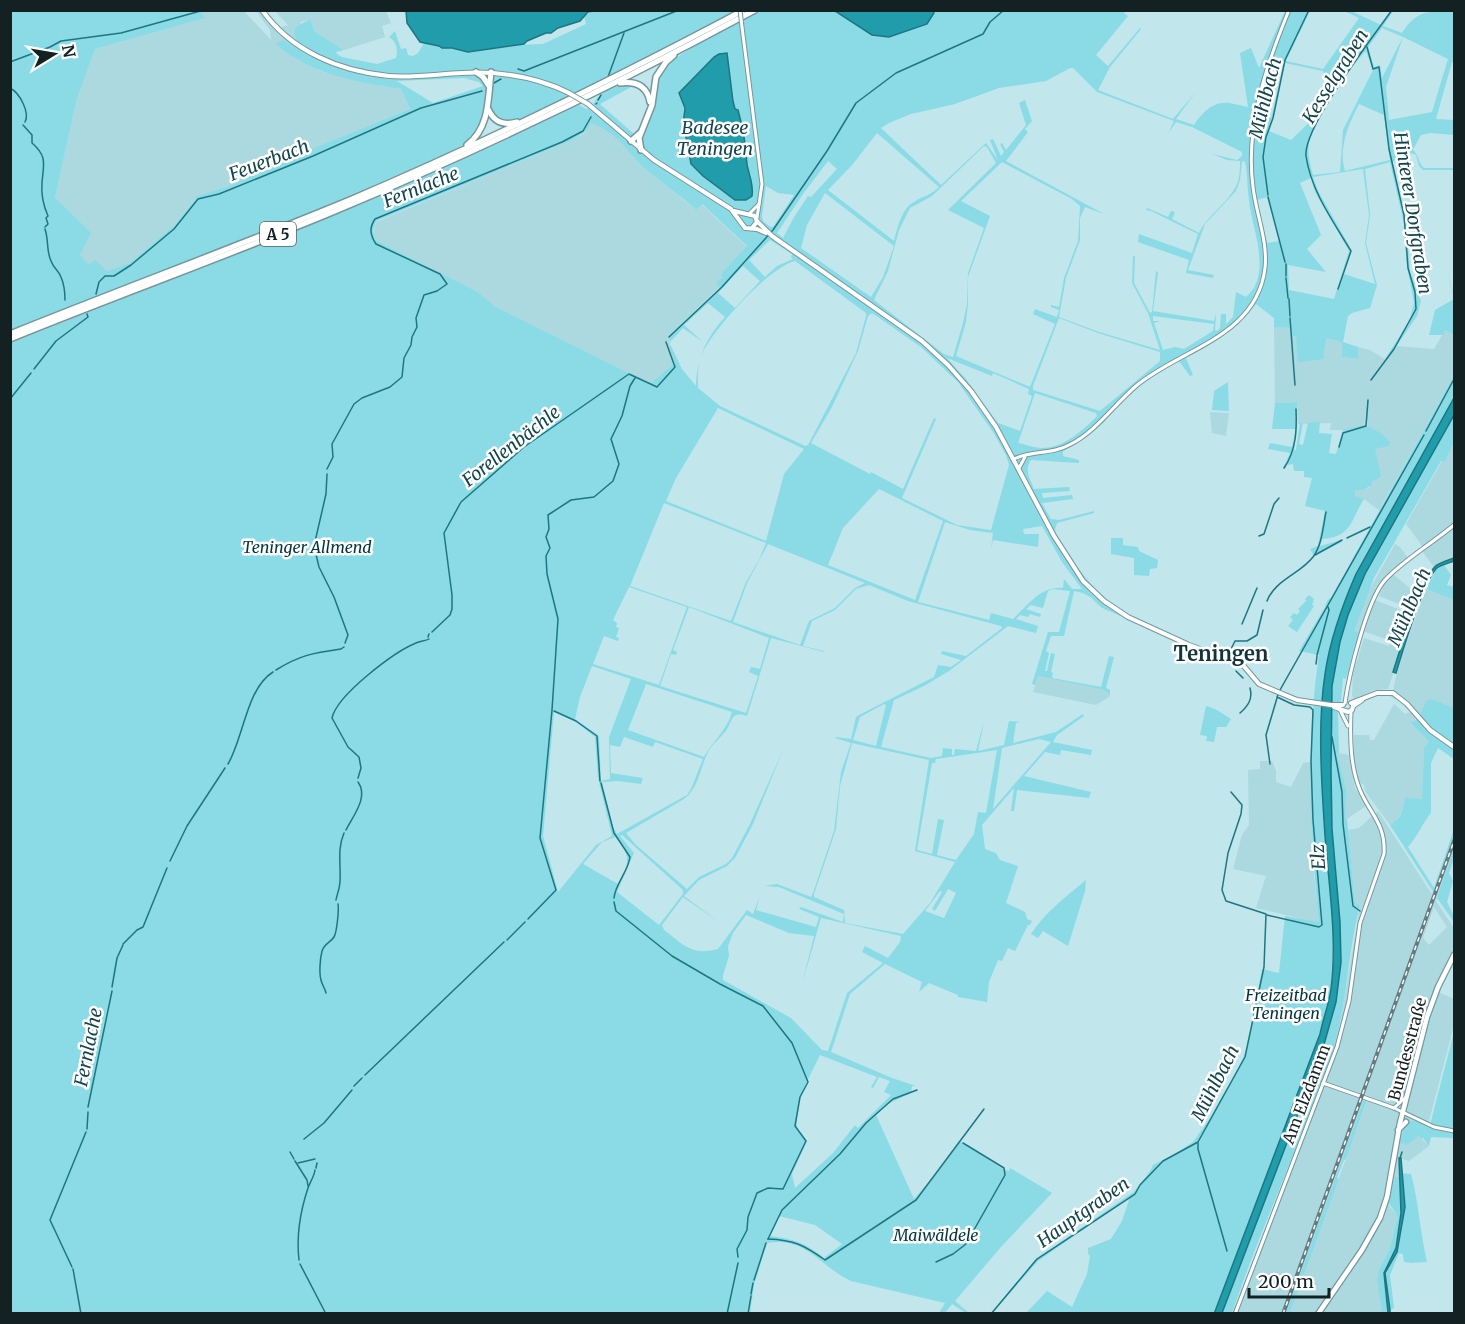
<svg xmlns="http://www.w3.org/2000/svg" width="1465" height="1324" viewBox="0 0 1465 1324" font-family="Merriweather,serif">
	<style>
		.built { fill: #abd9df; fill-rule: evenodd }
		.green { fill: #8adbe5; fill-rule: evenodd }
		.water { fill: #209caa; stroke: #1c7782; stroke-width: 1.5 }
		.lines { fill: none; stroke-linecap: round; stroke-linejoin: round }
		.stream { stroke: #1c7782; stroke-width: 1.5 }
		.tertiary-casing { stroke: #74979c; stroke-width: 5 }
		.secondary-casing { stroke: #74979c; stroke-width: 6 }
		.primary-casing { stroke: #74979c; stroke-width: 7 }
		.motorway-casing { stroke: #74979c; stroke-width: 8 }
		.tertiary { stroke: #fff; stroke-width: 3 }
		.secondary { stroke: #fff; stroke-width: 4 }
		.primary { stroke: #fff; stroke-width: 4.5 }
		.motorway { stroke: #fff; stroke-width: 5 }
		.rail-casing { stroke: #647c80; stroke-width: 4 }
		.rail { stroke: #fff; stroke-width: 1.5; stroke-dasharray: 4.5; stroke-linecap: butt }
		.tertiary-bridge-casing { stroke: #74979c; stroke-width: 5; stroke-linecap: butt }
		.secondary-bridge-casing { stroke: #74979c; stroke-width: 6; stroke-linecap: butt }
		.tertiary-bridge { stroke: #fff; stroke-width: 3 }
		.secondary-bridge { stroke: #fff; stroke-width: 4 }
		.labels { text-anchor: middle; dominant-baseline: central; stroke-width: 5; stroke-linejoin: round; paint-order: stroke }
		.shield { fill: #fff; stroke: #5a6465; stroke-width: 1.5 }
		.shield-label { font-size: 15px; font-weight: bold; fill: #132123 }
		.park-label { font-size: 16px; font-style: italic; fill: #00353b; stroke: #fff }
		.street-label { font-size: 16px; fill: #132123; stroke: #fff }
		.water-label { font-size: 18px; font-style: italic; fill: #13464c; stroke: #fff }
		.quarter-label { font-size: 20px; font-weight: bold; fill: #13353a; stroke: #fff }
	</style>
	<rect width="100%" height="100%" fill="#c1e6ec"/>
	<g class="built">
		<path d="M206 11H244L271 40 270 30 256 11H266L281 27 288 25 275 11H386L391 23 382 26 385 37 344 50 315 32 310 19 301 22 298 42 294 47 289 43 279 46 298 60 323 72 367 83 401 89 410 109 304 152 232 185 198 196 176 224 130 263 107 271 89 266 80 255 55 198 76 102 95 49 204 18 202 14Z"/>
		<path d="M589 123 601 126 617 137 648 171 696 210 701 204 747 247 721 274 724 277 720 287 668 336 675 363 650 385 496 307 478 292 375 240 373 235 376 222 570 141 587 132Z"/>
		<path d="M1274 327 1291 328 1293 349H1294L1293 335 1296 336 1299 362 1326 338 1343 342 1342 357 1358 359V347L1370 350 1386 360 1397 346 1434 349 1445 330 1454 335V376L1379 510 1364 499 1354 496 1355 490 1369 488 1370 482 1367 401 1364 426 1346 430H1330L1331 423 1298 424 1297 402 1275 403Z"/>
		<path d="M1210 412 1229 413 1226 436 1212 433Z"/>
		<path d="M1454 442V558L1434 567 1422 551 1423 547 1406 524 1442 461 1445 462Z"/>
		<path d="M1395 544 1400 547 1408 558 1385 576 1372 599 1411 614 1399 649 1401 650 1388 689 1374 690 1354 699 1352 696 1353 674 1364 638 1389 646 1391 641 1360 630 1356 644 1353 632 1367 594Z"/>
		<path d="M1393 574 1419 596 1412 609 1379 596 1384 585Z"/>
		<path d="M1426 589 1454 600V708L1429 699 1420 715 1410 724 1430 741 1424 748 1422 800 1404 807 1396 822 1390 825 1365 791 1364 785 1359 783 1354 756V735H1369L1370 740H1374L1394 704 1405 714 1410 712 1402 702 1389 696 1391 690 1393 691 1399 663Z"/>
		<path d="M1038 676 1104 690 1110 695 1109 697 1096 705 1033 692Z"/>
		<path d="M1339 753 1349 755 1355 788 1366 806 1347 819 1345 817V790L1337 754Z"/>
		<path d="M1260 761H1272L1276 771V782L1291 787 1303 763 1310 762 1314 875 1319 923 1256 908 1266 876 1233 869 1242 835 1249 825 1248 770 1260 769Z"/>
		<path d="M1378 811 1433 896 1454 836V848L1436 901 1454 928V960L1438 992 1454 999V1025L1428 1125 1404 1126 1402 1130 1400 1145 1404 1143 1406 1144 1419 1136 1429 1146 1409 1161 1399 1158V1177L1395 1178 1392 1185 1389 1206 1398 1216 1390 1248 1379 1270 1382 1309 1379 1313H1290L1367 1101 1364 1099 1286 1313 1232 1314 1320 1086 1340 1025 1360 906 1355 904 1348 830 1359 828ZM1434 907 1447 927 1429 945 1423 938Z"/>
	</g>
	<g class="green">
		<path d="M11 11H206L202 14 205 18 95 49 76 102 55 198 91 233 80 255 89 265 95 260 107 271 130 263 176 224 198 196 232 185 304 152 410 109 401 89C357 82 311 75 276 44L283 40 294 46 298 42 294 34 296 27 310 19 315 32 344 50 336 52 337 54 342 57 377 64 396 58C398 49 397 42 389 37L395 31 401 49 406 48 408 55 413 56 418 53 424 43 468 52 497 46 543 44 586 24 584 16 594 11H737L689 37 575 93 571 92 566 95 568 97 517 120 503 122 486 112 481 128 466 143 449 153 259 234 11 331ZM464 78 479 82 483 86 433 103 397 81Z"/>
		<path d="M761 11H835L872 35 889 37 918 27 934 13 933 11H1126L1124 13 1128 16 1096 55 1108 66 1140 28 1141 29 1110 67 1098 90 1173 119 1195 93 1176 119 1194 125C1202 113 1213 101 1229 103 1236 104 1242 106 1248 107L1240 53 1251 48 1259 68 1285 11H1310L1286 61 1323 69 1359 18 1344 11H1351L1381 25 1390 11H1393L1383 26 1402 33C1416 10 1430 11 1454 11V63L1452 62 1436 119 1454 120V135L1431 133 1421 135 1413 150C1419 155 1418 163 1424 168H1454V170H1423L1419 166 1416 155 1411 153 1392 162 1406 221 1410 271 1421 301 1417 316 1387 360 1385 359 1410 320 1414 302 1407 267 1404 224 1390 162 1365 169 1370 215 1366 243 1377 285 1370 308 1352 313 1348 316 1343 342 1358 347V359L1342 357V342L1326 338 1323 359 1298 362 1296 336H1293L1294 349H1293L1291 328 1274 327V318L1256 304C1238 329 1212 343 1186 358L1193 375 1190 376 1179 361C1156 373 1135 389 1116 407 1110 413 1107 420 1101 425 1089 436 1077 444 1063 451V456L1079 460V463L1031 460C1024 470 1030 479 1034 489L1069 487 1070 491 1042 493 1043 498 1072 495 1073 499 1042 503 1051 519 1059 520 1094 511V513L1057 523 1055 530 1057 536C1075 568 1096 594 1127 614V620C1120 615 1116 614 1109 611 1094 606 1095 594 1074 591L1064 636H1051L1046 651 1049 653 1045 671H1047L1051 653 1055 654 1051 672 1053 673 1052 678 1101 687 1109 656 1114 657 1106 688 1110 690V695L1104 690 1038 676 1035 685 1032 684 1048 632H1059L1070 591 1053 589 1048 591 1043 608 1031 605 1026 609 1041 614 1040 617 1030 614 1028 617 1020 615 1016 619 1038 626 1036 633 1008 626 949 671 924 686 894 700 881 747 931 758 942 756 943 748 952 749V755H954L955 749 976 751 984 721 978 751 1004 745 1009 721 1020 722 1016 723 1013 743 1056 732 1083 714 1084 716 1057 735 1053 742 1092 750 1091 755 1061 750 1060 755 1045 752 1024 776 1091 792 1089 798 1017 790 1014 811H1011L1014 788 982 825 985 849 996 853 1000 860 1018 866 1006 903 1025 912 1027 919 1032 921 1030 925H1028L1015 951 1008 948 1002 961 998 960 989 982 987 1002 958 997V995L929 983 919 992 922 982 885 964 850 994 831 1052 892 1078 916 1086H912L911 1093 888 1104 876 1115 914 1199 935 1175 959 1141 1003 1169 1009 1171 1010 1168 1052 1193 1000 1248 955 1301 969 1313H966L952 1304 945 1313H939L945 1303 851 1281C820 1267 807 1236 767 1243L754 1285 750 1313 11 1314V343C202 267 394 195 579 105L586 109 593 107 611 121 593 104C600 91 620 82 635 85L600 104 634 134C649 117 649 94 659 75 670 55 719 34 740 22V27L744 26 743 20ZM1382 28 1403 37 1382 78 1380 65 1374 67 1368 47ZM1403 37 1448 59 1432 112 1389 120 1386 87ZM1366 51 1373 70 1343 130 1340 172 1313 175C1310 164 1307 153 1309 142 1313 125 1352 63 1366 51ZM719 54 731 79 735 109 738 110 748 158 747 167 751 175 752 196C748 199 745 201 740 201 730 200 694 170 690 161 687 153 686 142 686 134 686 131 684 128 684 125 679 102 700 66 719 54ZM1275 56 1284 62 1271 118 1258 115 1267 77ZM1285 63 1323 71 1324 74 1342 79 1323 109 1291 140 1269 131ZM1070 68H1073L1097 92 1174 121 1168 134 1176 122 1192 127 1242 152V156L1237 160 1212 154 1227 160 1240 161C1240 168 1240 177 1237 184 1228 204 1208 214 1199 233L1172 219 1175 212 1171 211 1168 217 1147 208 1146 210 1151 211 1198 234 1192 253 1139 234 1138 242 1189 260 1186 273 1213 278 1214 275 1188 270 1205 224 1236 191 1240 180 1242 161 1245 162C1248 174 1247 187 1249 200 1252 230 1273 274 1246 297L1236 292 1233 317 1226 324V314H1221L1220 328 1217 331 1215 330 1216 313 1214 321 1153 311 1158 272 1156 271 1152 312 1150 313 1134 283 1135 256H1133L1132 283 1148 313 1160 350 1099 332 1059 317 1066 278 1080 240V218L1085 207 1104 214 1006 161 1028 132 1025 129 1032 121 1025 100 1019 103 1026 125 1006 150 1002 143 1000 144 1004 152 1001 156 993 139 990 140 998 160 986 143 941 185 881 128 889 123 911 114 955 104 999 88 1046 81ZM1359 104 1384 115 1390 160 1345 171C1338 149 1348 125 1359 104ZM590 123C619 132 626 152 648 171 663 184 681 196 696 210L702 204 747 246 721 274 723 277 716 283 720 288 668 336 670 342 683 328 703 342 684 325 708 303 725 317C706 338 697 358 696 386L682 369 671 346H669L675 363 650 384 496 307 478 292 375 240 373 231 376 221 570 141 587 131ZM877 133 939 187C929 197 924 195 914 202 902 208 897 229 894 241L828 190 853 164ZM984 146 987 147 996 163 948 210 984 228 968 273 967 304 963 323 953 357 944 354 874 300 888 271 899 230 910 208 932 196ZM828 161 837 169 811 197 808 196 794 217 783 238 777 233 803 194ZM1002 162 1072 199 1080 206 1078 241 1064 278 1059 307 1051 305V307L1059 310 1057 317 1035 309 1033 314 1055 324 1030 387 956 356 966 322 968 304V277L990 216 961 201ZM1363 169 1369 215 1365 243 1375 284 1344 274 1351 249 1318 191 1313 177ZM1311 178 1315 192 1349 251 1334 299 1289 290 1288 265 1326 272 1307 249 1321 235 1300 183ZM766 186 778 193 794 195 773 227 769 226 763 221 762 216ZM825 193 894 246 883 277 871 297 801 248 807 225ZM1267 197 1279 241 1267 243 1257 200ZM770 240 792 254 791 257 793 259 777 266 765 277 749 260ZM795 261 866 313V316L856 353 808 445 805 446 720 406 698 388C698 378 697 366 701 356 711 331 769 267 795 261ZM743 266 760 281 735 308 718 293ZM872 313 921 347 958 382 993 432 1006 455 1009 465 991 530 957 525 902 498 936 419 934 418 903 489 871 472 870 474 811 443 832 407 858 351 868 316ZM1153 316 1214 324 1213 331 1184 349 1175 347 1163 350 1154 323 1160 321H1153ZM1059 318 1098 333 1160 352V361L1100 411 1033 390V386ZM947 358 992 376 993 373 1029 389 1028 394 1032 396 1020 431 998 423 966 379ZM1035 393 1096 413 1097 416C1083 430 1064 448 1042 448 1034 448 1025 444 1018 443ZM718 408 804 449 784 474 766 541 666 501 676 478ZM879 489 943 521 915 600 828 565 843 528ZM664 503 766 543 759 560 746 582 731 621 630 586ZM945 522 970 530 993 533 991 549 993 540 1038 547 1039 534H1024L1023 529 1042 526 1062 562 1082 589H1072L1064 579 1063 588C1041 586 1028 605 1013 619L991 613 989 620 918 602ZM768 544 865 583 855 588 835 608 809 621 800 645 733 622 747 583ZM869 585 908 601 1001 626 1002 628 966 656 942 651 941 654 961 660 951 667 938 665 934 677 861 714 856 717 851 739 836 737 835 738 851 743 841 772 834 831 813 893 811 897 777 884 765 886 779 887 844 914 843 922 801 907 799 909 819 917 816 927 756 910 760 896 753 914 747 910 718 949C691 956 684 945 664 930L662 925 683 897 720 923 684 896 699 880 727 866 735 858 753 824 783 750 750 824 732 858 726 864 699 877 687 889 636 845 626 833 684 799C698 789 700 769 707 754 711 745 719 739 725 732 734 720 730 711 747 716L771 638 824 652V651L803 646 812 621 835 610 856 589ZM629 587 687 607 659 685 593 664 604 636 618 641 619 638 616 637 619 628 616 627 617 623 613 620ZM689 607 769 638 760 669 751 667 749 672 758 676 746 713 660 686 671 654 676 655 677 652 673 650ZM592 666 631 679 609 737 610 779 601 781 599 736 575 719 580 697ZM646 684 732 712C728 729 712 742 704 757L628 730ZM884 704 886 705 876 746 853 740 860 717ZM554 712 573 720 595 737 598 778 612 836 596 845 558 892 543 836ZM624 737 653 747 655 742 703 759 691 789 687 795 617 834 613 827 602 782 618 781 641 784 643 778 611 773 610 745 620 747ZM1039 739 1051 742 993 809 1002 748ZM852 743 929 760 915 851 955 862 930 903 903 934 845 923 844 910 814 897V894L836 829 840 786ZM997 750 986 813 978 812 974 834 956 860 937 855 944 820 938 819 932 854 917 850 932 763H935L936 759ZM622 835 683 890V894L659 925 617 892 634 853 620 836ZM615 837C631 851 630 868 618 884L583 864 602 842ZM948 889 956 893 944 918 925 911 940 891 942 892 932 909 935 911ZM746 915 789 933 814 936 802 984 821 918 901 936 900 942 888 958 865 946 862 952 883 963 847 993 828 1051 822 1050 791 1018 723 980V975L729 956 728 946 733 933ZM820 1055 877 1077 871 1087 873 1088 879 1077 890 1081 884 1092 891 1095 858 1128 855 1125 833 1153 795 1188 792 1174 807 1141 797 1128C794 1102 809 1078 820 1055ZM779 1216 815 1225 842 1244 824 1258C805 1243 794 1239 770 1236Z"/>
		<path d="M1447 272 1454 297V335L1445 330 1443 335H1429L1435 310 1454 299Z"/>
		<path d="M1454 376V398L1356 574 1325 675 1322 760 1324 821 1333 928 1331 990 1320 1034 1214 1313H1024H1026L1047 1291 1072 1307 1087 1274 1090 1256 1088 1254V1248L1111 1239 1122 1221 1130 1197 1038 1261 992 1313 990 1314 1036 1259 1135 1191C1140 1182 1150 1174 1153 1165L1173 1155 1193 1142 1208 1121 1237 1070 1246 1052 1262 969 1279 973 1285 916 1319 922C1310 833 1306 743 1319 655L1299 651 1325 607 1327 601 1332 596Z"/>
		<path d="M1228 382 1229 411 1212 410 1214 391Z"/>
		<path d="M1367 400H1369L1367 426 1381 433 1390 442 1389 446 1375 449 1381 477 1371 482 1372 485 1363 490H1355V496L1364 499C1350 521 1352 537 1322 539L1320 546 1341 540 1342 542 1314 556 1310 549 1318 546 1325 511 1305 506 1312 478 1304 477V471H1294L1293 464 1287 465 1285 469 1283 468 1290 453 1268 449 1270 443 1292 447 1296 429H1272L1275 403 1297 402V427L1294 450H1296L1300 423H1303L1299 444 1303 445 1308 423 1320 422 1319 433 1332 434 1329 453 1336 454 1343 430 1365 425Z"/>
		<path d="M1454 415V442L1445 462 1441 461 1374 578 1354 631 1359 633 1346 679 1343 678 1341 701 1338 710 1339 753 1337 754 1346 790 1345 817 1347 819 1355 904 1360 906C1347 953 1348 1003 1333 1049 1303 1139 1262 1224 1232 1313L1222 1314 1304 1098 1307 1084 1310 1082 1325 1041 1336 1002 1341 962 1340 922 1332 829 1331 771 1332 686 1340 642 1348 615 1365 574Z"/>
		<path d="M1111 538H1123V545L1138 547 1139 551 1158 560 1157 568 1150 569 1149 576 1134 575V558L1111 554Z"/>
		<path d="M1444 565 1451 575 1447 585 1454 587V600L1426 589 1436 570Z"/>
		<path d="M1309 595 1314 599 1312 605 1314 606 1297 632 1288 626 1293 620 1290 617 1294 613 1297 615 1300 611 1298 609 1306 601 1305 599Z"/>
		<path d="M1431 699 1454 708V759L1438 748 1431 763V813C1422 824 1417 837 1408 847L1434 888 1454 829V836L1434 893 1390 825C1400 820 1404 809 1405 798L1422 799 1424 748 1429 741 1410 723 1416 720 1420 715 1427 700Z"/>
		<path d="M1206 706C1216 708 1223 714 1231 719L1226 727H1217L1214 742 1206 741 1207 736 1200 735Z"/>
		<path d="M1454 848V858L1449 873 1453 881 1447 902 1454 916V922L1437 898Z"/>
		<path d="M1086 880 1085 891 1068 946 1043 931 1038 938 1031 934C1045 912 1066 897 1086 880Z"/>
		<path d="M1454 1032V1128L1453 1138 1431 1137 1429 1146 1423 1138 1421 1139 1419 1136 1406 1145 1404 1143 1400 1145C1405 1118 1405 1118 1430 1125Z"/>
		<path d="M1364 1099 1367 1100 1346 1159 1344 1160 1337 1178 1339 1179 1290 1313H1286Z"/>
		<path d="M1401 1173 1411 1174C1419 1203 1420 1233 1427 1262L1412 1263 1404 1262 1403 1254 1399 1253 1390 1275 1394 1308 1390 1310 1385 1273 1397 1252 1402 1224 1405 1202Z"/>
		<path d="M1395 1177H1399L1402 1202 1396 1248 1384 1273 1387 1313H1379L1382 1309 1378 1287 1379 1284 1377 1283 1379 1270 1390 1248 1398 1216 1388 1202Z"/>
	</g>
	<g class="water">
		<path d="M406 11V10L594 11 588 12 580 21 558 28 551 33H546L527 41 524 44 468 52 452 48H442L439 46 420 42 407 23Z"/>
		<path d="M933 11 934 13 927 24 889 37 872 35 835 11Z"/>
		<path d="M727 53 733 101 735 109 738 110C743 128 746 146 747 164 748 172 754 184 752 196L746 200H735L703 176 691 164 686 137V130L683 124 685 108 679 93 714 57 719 54Z"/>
		<path d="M1454 398V415L1365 574 1348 615 1340 642 1332 686 1331 771 1332 829 1340 922 1341 962 1336 1002 1325 1041 1310 1082 1307 1084 1304 1098 1222 1313 1214 1314 1320 1034C1323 1019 1329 1004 1331 989 1338 933 1327 877 1324 820 1321 775 1318 719 1325 674 1330 639 1342 606 1356 574Z"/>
		<path d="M1454 558V561C1449 563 1441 565 1437 568 1424 580 1402 653 1396 673L1393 672C1399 653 1423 574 1437 565 1442 562 1449 560 1454 558Z"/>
		<path d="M1399 1158H1401L1405 1207 1397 1252 1385 1273 1390 1310V1313H1388L1384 1273 1396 1248 1401 1213Z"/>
	</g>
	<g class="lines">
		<g class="stream">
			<path d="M1367 47 1373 69 1379 67 1389 149 1404 215 1408 268 1415 292 1416 309 1394 349 1371 380"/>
			<path d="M10 62 50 47 61 41 121 33 204 10"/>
			<path d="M518 69 524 71 679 10"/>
			<path d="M10 70V77"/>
			<path d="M608 77 624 33"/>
			<path d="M494 83 501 79"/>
			<path d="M10 88C20 93 30 113 25 122"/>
			<path d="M598 100 601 95"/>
			<path d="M596 104 597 103"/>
			<path d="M23 125 32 135V143C47 156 44 163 42 182 41 194 43 205 48 216L46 218 48 224 45 227"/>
			<path d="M1268 195 1263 157 1266 137 1273 118 1285 60 1309 10"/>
			<path d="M1268 197 1285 262"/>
			<path d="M45 229C49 241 46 250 51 261 54 269 59 271 61 277 64 284 65 291 65 300"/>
			<path d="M1286 264V276"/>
			<path d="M1286 278 1288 298"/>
			<path d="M1338 289 1351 251C1333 221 1311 191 1306 156 1303 127 1373 37 1392 10"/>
			<path d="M96 294 99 282 105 276H114L131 265 174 229 198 199 219 194 313 156 421 108 482 91"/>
			<path d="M1289 299 1290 316"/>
			<path d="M1290 318 1295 385"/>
			<path d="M669 337 722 287 773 230 827 151 856 103 896 73 983 34 990 22 1004 10"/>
			<path d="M34 369 56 341 88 317 87 314"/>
			<path d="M10 399 31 373"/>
			<path d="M1426 431 1454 379"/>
			<path d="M1339 447 1343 433 1366 426 1368 400"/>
			<path d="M1284 468C1296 451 1297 430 1296 409"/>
			<path d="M327 469 333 457 332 444 354 404 362 398 390 387 402 377 404 358 411 345 412 337 417 327 416 318 424 295 437 291 447 284 440 274 376 244C370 235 369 228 375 219L562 142 583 131 591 117"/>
			<path d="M327 474 326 494 314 546 319 567 334 597 348 635 345 643"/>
			<path d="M1259 536 1264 534 1274 504 1279 498"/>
			<path d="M1347 538 1370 527"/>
			<path d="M1315 555 1342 540"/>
			<path d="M1267 601C1275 580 1300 574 1313 557 1322 545 1323 527 1326 512"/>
			<path d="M1242 624 1257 588"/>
			<path d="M432 632 450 615 452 609V595L444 533 461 502 524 447 629 374 657 387 675 367 666 342"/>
			<path d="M428 637 429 634"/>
			<path d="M1317 655 1329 610 1328 607"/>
			<path d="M1230 658 1229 653 1235 641H1247L1257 635 1263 610"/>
			<path d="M1232 664 1233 666"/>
			<path d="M1316 664 1317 656"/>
			<path d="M276 670C300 655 313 653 341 649L344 647"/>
			<path d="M1236 671 1243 678"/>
			<path d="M1280 690 1424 435"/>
			<path d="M554 711 576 721 597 736 600 781"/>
			<path d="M1240 713C1248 706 1253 699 1250 688"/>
			<path d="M1332 737 1342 792 1343 824 1353 906 1360 911"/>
			<path d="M228 764C244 737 246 689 273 672"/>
			<path d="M1270 764 1266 735 1277 698"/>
			<path d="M358 778 361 768 359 757 348 747 332 718C337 695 394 652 416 643 420 641 426 641 429 639"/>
			<path d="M601 783 614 833 630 857C628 872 615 884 614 898"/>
			<path d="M346 830C353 816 369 797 358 782"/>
			<path d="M170 861 187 826 225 768"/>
			<path d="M336 900C337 894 340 888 340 881 341 865 337 849 344 833"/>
			<path d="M614 902 616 911 672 956 720 984 763 1006 792 1043 808 1082 800 1097 795 1126 806 1141 783 1189 768 1188 757 1193 748 1217 747 1230 737 1249 738 1257"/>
			<path d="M1267 915 1319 927 1322 925 1313 820 1311 761 1313 710 1310 707 1294 705 1277 697 1278 695"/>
			<path d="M528 919 556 890 540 838 552 710 558 619 547 574 546 556 550 548 546 537 549 529 548 515 571 500 594 497 613 481 619 464 611 439 622 416 630 386 635 378"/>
			<path d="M507 940 525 922"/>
			<path d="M123 944 137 930 143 927 167 868"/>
			<path d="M112 987 117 958 123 945"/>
			<path d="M326 993C325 988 322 985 321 980 319 973 320 959 322 951 324 944 331 942 334 937 337 932 339 909 338 904"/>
			<path d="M365 1075 504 942"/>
			<path d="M354 1086 362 1078"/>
			<path d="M88 1107 112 991"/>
			<path d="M87 1129 88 1112"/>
			<path d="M304 1139 324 1123 352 1090"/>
			<path d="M1198 1143V1149L1227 1251"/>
			<path d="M290 1152 294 1159"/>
			<path d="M1400 1158 1402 1152"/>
			<path d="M295 1161 307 1180 308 1186"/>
			<path d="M298 1163 315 1159"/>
			<path d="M316 1168 317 1163"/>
			<path d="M768 1239C794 1240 804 1245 825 1260L916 1200 984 1109"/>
			<path d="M768 1239 782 1210 840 1154 866 1123 893 1099 917 1090"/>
			<path d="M299 1260C296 1234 300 1212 308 1188 310 1182 314 1177 315 1170"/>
			<path d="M936 1262 953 1254 966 1244 1005 1175 1004 1168 963 1143"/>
			<path d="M300 1264 326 1314"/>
			<path d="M72 1267 50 1220 86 1132"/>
			<path d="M73 1269 81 1314"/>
			<path d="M754 1280 766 1243"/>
			<path d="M751 1294 753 1283"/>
			<path d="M727 1314 738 1263"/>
			<path d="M748 1314 751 1296"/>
			<path d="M991 1314 1037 1259 1135 1194 1140 1185 1163 1161 1198 1142 1245 1057 1264 967 1266 914 1226 901 1222 890 1228 853 1241 814 1242 805 1231 792"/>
		</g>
		<defs>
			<g id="tertiary">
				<path d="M742 27 762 184 757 218"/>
				<path d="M750 213 759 204"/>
				<path d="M1014 459C1031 450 1052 455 1071 444 1096 431 1114 405 1136 386 1180 349 1257 337 1265 268 1268 241 1256 214 1253 187 1245 126 1266 66 1289 10"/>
				<path d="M1019 468 1025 457"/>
				<path d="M1345 703C1349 674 1367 600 1385 580 1402 561 1434 542 1454 525"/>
				<path d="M1340 710 1348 726"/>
				<path d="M1323 1083 1394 1108 1434 1127 1454 1131"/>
				<path d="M1394 1108 1406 1097"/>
				<path d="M1235 1314 1337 1047 1349 1001 1360 923 1384 854C1386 824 1370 814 1360 790 1350 766 1350 737 1351 711"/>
			</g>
			<g id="secondary">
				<path d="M262 10C291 51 339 71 389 76 413 78 438 74 462 73 500 71 535 76 569 93"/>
				<path d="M588 104 654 160 731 209 745 228 757 229 766 233"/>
				<path d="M734 211 755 216 757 222 752 228"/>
				<path d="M757 221 772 236 922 341 948 365 971 391 996 427 1054 536 1083 581 1104 601 1128 617 1187 644"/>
				<path d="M1186 644 1242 664 1259 684 1297 700 1331 705H1343"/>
				<path d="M1351 703 1377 693H1393L1407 704 1430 730 1454 747"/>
				<path d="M1353 706 1362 700"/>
				<path d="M1334 707 1348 712 1352 710 1353 706"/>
			</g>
			<g id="primary">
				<path d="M1398 1130 1406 1122"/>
				<path d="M1318 1314 1362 1250 1380 1218 1387 1197 1400 1123 1427 1017 1438 987 1454 955"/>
			</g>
			<g id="motorway">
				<path d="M476 72 483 77 489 86"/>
				<path d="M620 83C635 81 647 85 650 102"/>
				<path d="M488 109C494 122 503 126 517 122"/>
				<path d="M631 141 640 133"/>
				<path d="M467 145C490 128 488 98 491 72"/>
				<path d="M641 150 639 138 652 105 656 77 666 62 674 55"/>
				<path d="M10 334C124 288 239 246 352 199 486 142 616 78 744 10"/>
				<path d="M10 339C118 295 227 256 335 211 478 151 618 84 755 10"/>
			</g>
		</defs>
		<use href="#tertiary" class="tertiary-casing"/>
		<use href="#secondary" class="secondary-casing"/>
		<use href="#primary" class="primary-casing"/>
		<use href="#motorway" class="motorway-casing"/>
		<use href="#tertiary" class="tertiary"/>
		<use href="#secondary" class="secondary"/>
		<use href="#primary" class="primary"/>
		<use href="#motorway" class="motorway"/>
		<defs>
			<path id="rail" d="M1283 1314 1454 841"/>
		</defs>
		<use href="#rail" class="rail-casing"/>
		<use href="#rail" class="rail"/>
		<defs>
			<path id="tertiary-bridge" d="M740 10 742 27"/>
			<path id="secondary-bridge" d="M569 93 588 104"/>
		</defs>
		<use href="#tertiary-bridge" class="tertiary-bridge-casing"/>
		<use href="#secondary-bridge" class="secondary-bridge-casing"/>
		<use href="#tertiary-bridge" class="tertiary-bridge"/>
		<use href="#secondary-bridge" class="secondary-bridge"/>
	</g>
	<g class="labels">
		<rect class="shield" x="260" y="222" width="36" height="24" rx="4.5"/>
		<g class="shield-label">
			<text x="278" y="234">A 5</text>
		</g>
		<g class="park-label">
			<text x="307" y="547">Teninger Allmend</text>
			<text x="1286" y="995">Freizeitbad<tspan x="1286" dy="18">Teningen</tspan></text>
			<text x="936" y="1235">Maiwäldele</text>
		</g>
		<g class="street-label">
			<text transform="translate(1407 1049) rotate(-75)">Bundesstraße</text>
			<text transform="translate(1306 1094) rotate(-69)">Am Elzdamm</text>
		</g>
		<g class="water-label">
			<text transform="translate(1335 76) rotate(-58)">Kesselgraben</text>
			<text transform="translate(1265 98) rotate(-76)">Mühlbach</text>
			<text x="715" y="127">Badesee<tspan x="715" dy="21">Teningen</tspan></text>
			<text transform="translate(269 160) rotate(-21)">Feuerbach</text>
			<text transform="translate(421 187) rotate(-22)">Fernlache</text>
			<text transform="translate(1413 213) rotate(81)">Hinterer Dorfgraben</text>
			<text transform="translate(511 446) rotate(-38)">Forellenbächle</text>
			<text transform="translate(1409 607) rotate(-67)">Mühlbach</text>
			<text transform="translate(1318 857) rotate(-94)">Elz</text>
			<text transform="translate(88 1047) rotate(-79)">Fernlache</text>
			<text transform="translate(1215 1083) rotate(-63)">Mühlbach</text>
			<text transform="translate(1083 1212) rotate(-35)">Hauptgraben</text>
		</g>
		<g class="quarter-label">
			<text x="1221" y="653">Teningen</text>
		</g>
	</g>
	<rect width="1465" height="1324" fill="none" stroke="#132123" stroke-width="24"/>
	<g transform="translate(54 54) rotate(79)" stroke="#ffffff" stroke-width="4.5" paint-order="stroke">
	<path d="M0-4.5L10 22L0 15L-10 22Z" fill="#132123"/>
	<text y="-9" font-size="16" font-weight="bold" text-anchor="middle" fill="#132123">N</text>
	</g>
	<path d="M1249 1288v9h80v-9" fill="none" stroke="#132123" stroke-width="3"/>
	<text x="1258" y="1288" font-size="18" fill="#132123" stroke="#ffffff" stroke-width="4.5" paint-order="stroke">200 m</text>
</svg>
